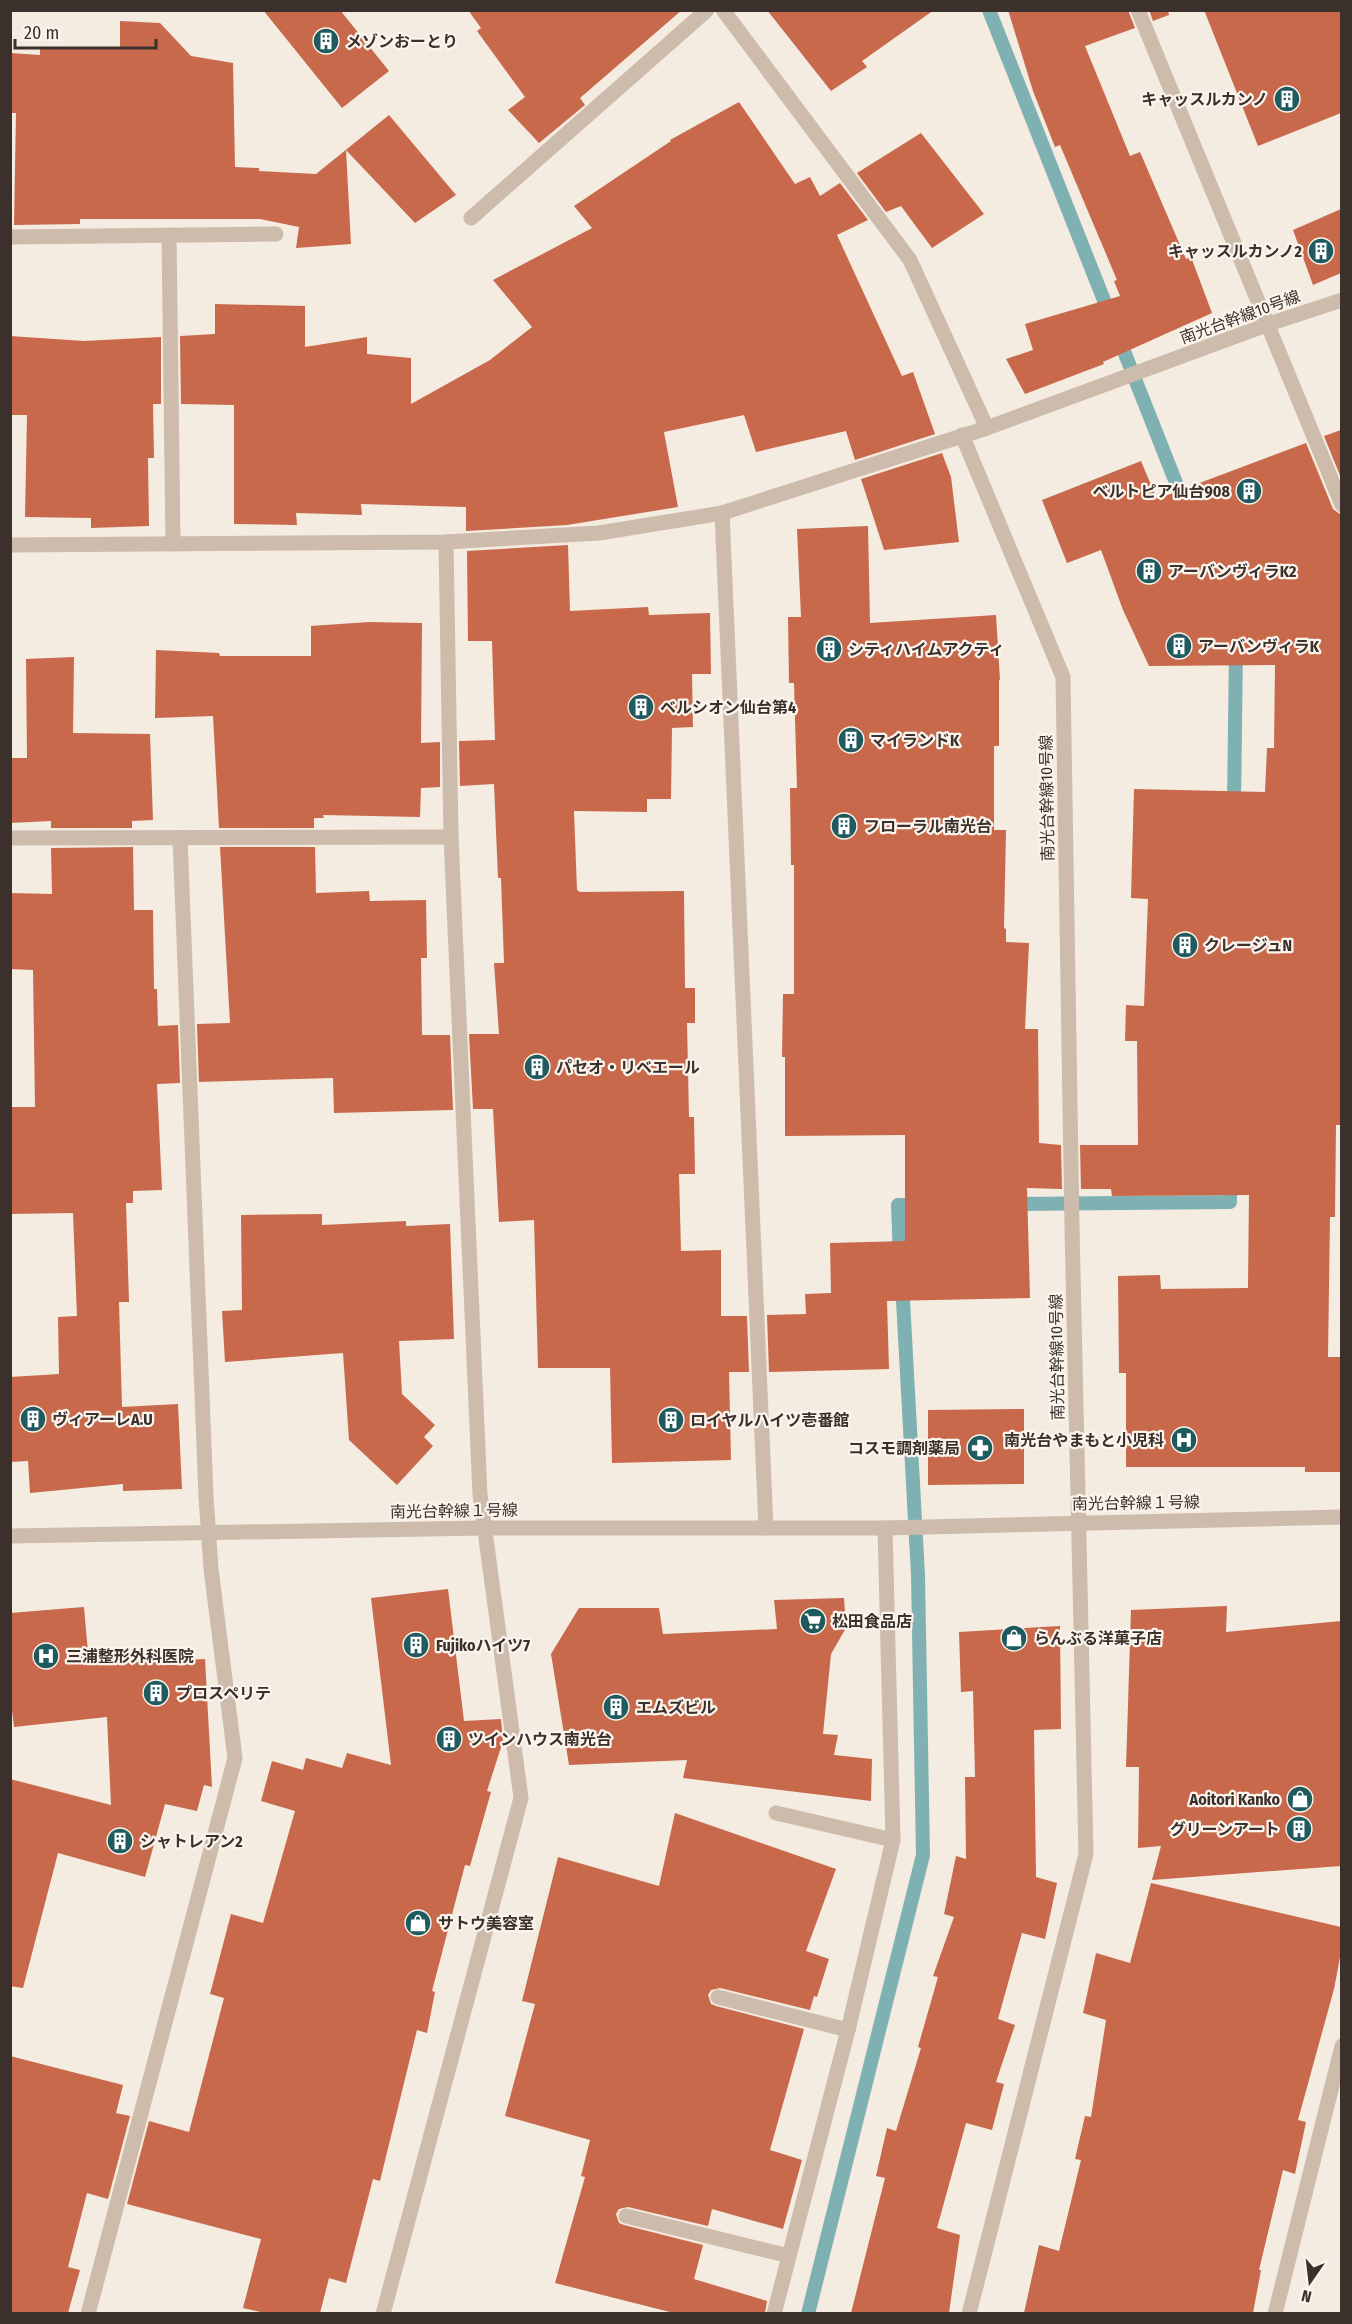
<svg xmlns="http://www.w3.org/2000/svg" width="1352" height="2324" viewBox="0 0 1352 2324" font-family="'Fira Sans Condensed','Noto Sans JP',sans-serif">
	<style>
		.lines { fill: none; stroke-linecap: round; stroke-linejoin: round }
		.stream { stroke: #7fb0b2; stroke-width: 14 }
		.building { fill: #c8694b }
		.minor { stroke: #cdbbac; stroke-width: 15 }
		.labels { text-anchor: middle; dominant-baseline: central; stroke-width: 4.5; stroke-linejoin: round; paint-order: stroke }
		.poi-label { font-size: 16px; font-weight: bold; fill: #3b302b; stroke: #fbf5ee; text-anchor: start }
		.street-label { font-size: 16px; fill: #3b302b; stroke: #fbf5ee }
	</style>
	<rect width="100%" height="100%" fill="#f4ebe1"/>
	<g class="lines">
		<g class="stream">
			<path d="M989 10 1111 318"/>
			<path d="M1118 336 1186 508"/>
			<path d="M1234 807 1236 647"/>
			<path d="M1010 1204 1230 1202V1178"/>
			<path d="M900 1257 898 1205H922"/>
			<path d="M808 2314 923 1855 918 1575 902 1282"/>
		</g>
	</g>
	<g class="building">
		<path d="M263 10H340L389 71 342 108Z"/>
		<path d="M468 10H682L580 98 585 105 539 143 508 110 525 97 477 31 481 28Z"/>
		<path d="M767 10H934L862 61 867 67 831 91Z"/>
		<path d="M1008 10H1128L1135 28 1085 46 1130 156 1140 152 1186 259 1191 257 1212 313 1103 362 1104 364 1025 394 1006 359 1033 350 1025 324 1120 296 1114 281 1117 280 1060 145 1055 147 1033 91Z"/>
		<path d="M1149 10H1168L1169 15 1153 21Z"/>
		<path d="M1204 10H1341V113L1258 146Z"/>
		<path d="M120 21 160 23 191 56 233 63 235 167 259 168V171L316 174 389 115 456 195 415 223 346 150 351 244 296 248 299 227 260 219H80V224L14 225 16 113H10V53L40 55V49H120Z"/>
		<path d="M739 102 795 184 810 177 820 196 840 183 868 220 837 235 902 376 913 372 935 434 855 460 846 431 756 452 744 415 664 432 678 507 567 525 466 531V507L361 504 362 515 296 513 297 525 234 524V405L181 404 180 336 215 334V304L305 306V347L367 337V354L411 358V404L490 360 532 327 493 280 592 228 574 206 671 141 670 140Z"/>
		<path d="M921 133 984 214 932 248 901 206 886 212 857 173Z"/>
		<path d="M1341 209V273L1313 285 1293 230Z"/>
		<path d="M10 336 84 341 161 337V404H153L154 458H148L149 526 91 528V518L25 517 27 415H10Z"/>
		<path d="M1341 430V478L1324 436Z"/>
		<path d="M1306 443 1333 509 1341 515V1125H1336L1335 1217H1330L1328 1357H1341V1472H1305V1467H1126V1373H1119L1118 1276 1160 1275 1161 1289 1248 1288 1249 1195 1112 1196 1111 1189H1081L1080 1145H1138L1137 1041H1125L1126 1005 1144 1006 1148 899 1131 898 1134 789 1265 792 1267 748H1274L1275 665 1149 666 1123 610 1101 550 1067 563 1042 500 1141 461 1157 499Z"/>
		<path d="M942 453 951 477 959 542 884 550 861 479Z"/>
		<path d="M868 526 870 623 996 615 1000 680H999V746H994V830H1006L1004 928 1006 929V942L1029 943 1025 1029H1038L1039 1143 1061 1145 1062 1189 1027 1188 1030 1298 887 1301 889 1369 769 1372 767 1315 806 1314 805 1294 831 1293 830 1243 905 1241V1135L785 1136V1057H782L783 994H794V865H791L790 788H797L794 683H789L788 617H801L797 529Z"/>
		<path d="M568 545 570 611 648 607 649 615 710 613 711 674H692L693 727 672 728 671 799H647V812L574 811 577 890 580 892 684 891 685 988H695V1023H687L689 1117H694L695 1174H679L681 1251 721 1250V1316H747L749 1372H729L731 1460 612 1463 610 1368H538L534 1220 499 1222 493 1109H473L469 1034H499L494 963H504L501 878H498L494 784 460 786 459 741 495 740 492 641H468L467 551Z"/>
		<path d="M369 622 422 623 421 743 440 742V787L421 788 420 817 323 815 324 818H314V828H219L213 716 155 718 156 650 219 653 220 656H311V626Z"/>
		<path d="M74 657 73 733 150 734 153 820 132 821V828H51V821L10 823V758H27L26 659Z"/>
		<path d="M133 847 134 910H153L154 989H157L158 1026 178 1025 180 1083 157 1084 162 1190 133 1191V1203H126L129 1302H119L122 1407 178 1404 182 1489 123 1491V1484L30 1493 28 1461 10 1462V1377L59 1374 58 1317 77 1316 73 1213 10 1214V1107H35L33 970 10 969V893L52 894 51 848Z"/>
		<path d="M220 847H315L316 893 369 891 370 901 426 900 427 958H421L422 1035H450L453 1110 334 1113 333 1078 199 1082 197 1024 230 1023Z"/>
		<path d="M322 1214V1225L406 1221V1226L450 1224 454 1339 399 1341 402 1394 435 1425 424 1437 433 1446 397 1485 349 1440 343 1353 225 1362 222 1311 242 1310 241 1215Z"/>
		<path d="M1024 1409V1484L928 1485V1410Z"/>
		<path d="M448 1589 464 1721 501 1719 503 1741 487 1791 491 1792 470 1866 465 1865 432 1991 435 1992 427 2033 417 2030 380 2181 373 2179 346 2283 329 2278 320 2313H265L243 2308 261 2239 127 2204 149 2121 189 2132 224 1998 210 1994 231 1914 263 1923 295 1811 261 1801 272 1761 303 1770 306 1758 342 1768 347 1753 391 1765 371 1598Z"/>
		<path d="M844 1598 846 1628 831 1654 823 1734 838 1735 834 1755 872 1759 871 1801 683 1778 687 1760 569 1765 551 1654 579 1608H659L663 1634 777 1629 774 1600Z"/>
		<path d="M1227 1606 1226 1632 1341 1621V1866L1152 1880 1161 1846 1138 1848 1139 1767H1126L1131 1610Z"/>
		<path d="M84 1607 89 1664 205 1659 212 1787 204 1785 197 1811 165 1804 145 1877 58 1853 23 1988 10 1986V1779L111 1805 107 1717 14 1727 10 1693V1613Z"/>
		<path d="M1060 1626 1061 1729 1034 1730 1036 1877 1057 1883 1045 1939 1022 1933 998 2019 1015 2025 996 2082 1004 2084 992 2130 966 2123 937 2228 960 2235 949 2313H851L885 2178 876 2176 887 2128 896 2131 921 2048 918 2047 938 1977 933 1976 954 1917 944 1914 956 1856 966 1859 965 1777H975L973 1691 961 1692 959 1632Z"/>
		<path d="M675 1813 836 1869 806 1951 829 1959 817 1997 814 1996 810 2010 720 1988 711 1990 708 1995 711 2004 716 2006 804 2029 770 2150 802 2160 783 2229 712 2209 708 2226 628 2207 619 2209 616 2214 619 2223 624 2225 703 2245 694 2279 767 2301 765 2313H674L555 2283 585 2177 581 2176 590 2140 505 2116 535 2004 522 2001 558 1857 659 1886Z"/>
		<path d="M1151 1883 1341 1927V1952L1334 1989 1298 2120 1306 2122 1295 2174 1283 2170 1259 2270H1261L1253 2313H1024L1039 2245 1059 2251 1081 2160 1075 2159 1085 2116 1091 2117 1106 2020 1083 2013 1096 1953 1130 1963Z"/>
		<path d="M10 2056 123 2085 116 2113 130 2116 108 2199 87 2193 68 2267 80 2270 68 2313H10Z"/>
	</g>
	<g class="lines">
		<g class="minor">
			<path d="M723 10 910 260 987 428"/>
			<path d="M1138 10 1342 505"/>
			<path d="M471 218 707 10"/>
			<path d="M169 235 173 544"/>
			<path d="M10 237 276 234"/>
			<path d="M962 435 1063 677 1072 1227 1086 1854 969 2314"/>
			<path d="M722 513 766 1528"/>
			<path d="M10 545 446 542 599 533 722 513 987 428 1269 324 1342 300"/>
			<path d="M10 838 451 837"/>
			<path d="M10 1536 484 1528H885L1342 1517"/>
			<path d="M776 1813 893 1840"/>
			<path d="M718 1997 848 2030"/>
			<path d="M626 2216 789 2256"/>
			<path d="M88 2314 235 1758 211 1569 206 1496 180 838"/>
			<path d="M383 2314 521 1798 480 1494 451 837 446 542"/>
			<path d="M774 2314 848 2030 893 1840 885 1528"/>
			<path d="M1275 2314 1342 2046"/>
		</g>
	</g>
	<defs>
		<symbol id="building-disc" viewBox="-11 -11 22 22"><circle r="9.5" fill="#1f5a5e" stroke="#fbf5ee"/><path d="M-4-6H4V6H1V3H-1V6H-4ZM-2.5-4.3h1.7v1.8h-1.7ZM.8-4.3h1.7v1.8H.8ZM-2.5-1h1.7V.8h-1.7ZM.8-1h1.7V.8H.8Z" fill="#fff"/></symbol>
		<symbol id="hospital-disc" viewBox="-11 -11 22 22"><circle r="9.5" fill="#1f5a5e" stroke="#fbf5ee"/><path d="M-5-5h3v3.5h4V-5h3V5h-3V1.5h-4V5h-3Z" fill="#fff"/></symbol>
		<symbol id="pharmacy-disc" viewBox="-11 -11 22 22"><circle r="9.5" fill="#1f5a5e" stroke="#fbf5ee"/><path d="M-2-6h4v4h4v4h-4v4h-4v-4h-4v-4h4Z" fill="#fff"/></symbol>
		<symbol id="supermarket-disc" viewBox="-11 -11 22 22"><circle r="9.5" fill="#1f5a5e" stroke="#fbf5ee"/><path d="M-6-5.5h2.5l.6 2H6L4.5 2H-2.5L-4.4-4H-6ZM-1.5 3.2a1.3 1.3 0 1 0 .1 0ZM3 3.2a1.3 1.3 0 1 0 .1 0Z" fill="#fff"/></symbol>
		<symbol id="shop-disc" viewBox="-11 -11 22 22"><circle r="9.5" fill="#1f5a5e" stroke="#fbf5ee"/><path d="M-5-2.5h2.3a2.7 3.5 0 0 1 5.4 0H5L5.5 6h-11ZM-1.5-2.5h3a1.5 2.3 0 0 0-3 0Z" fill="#fff"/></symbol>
	</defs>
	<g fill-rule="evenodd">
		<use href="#building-disc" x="311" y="26" width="30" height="30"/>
		<use href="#building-disc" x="1272" y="84" width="30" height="30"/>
		<use href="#building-disc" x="1306" y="236" width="30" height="30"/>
		<use href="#building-disc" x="1234" y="476" width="30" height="30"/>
		<use href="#building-disc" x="1134" y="556" width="30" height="30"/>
		<use href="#building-disc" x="1164" y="631" width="30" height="30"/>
		<use href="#building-disc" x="814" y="634" width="30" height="30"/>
		<use href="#building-disc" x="626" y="692" width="30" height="30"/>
		<use href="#building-disc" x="836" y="725" width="30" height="30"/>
		<use href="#building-disc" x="829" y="811" width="30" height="30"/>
		<use href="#building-disc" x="1170" y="930" width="30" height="30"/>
		<use href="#building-disc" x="522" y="1052" width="30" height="30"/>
		<use href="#building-disc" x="18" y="1404" width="30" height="30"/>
		<use href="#building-disc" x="656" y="1405" width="30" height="30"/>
		<use href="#hospital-disc" x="1169" y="1425" width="30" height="30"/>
		<use href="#pharmacy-disc" x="965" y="1433" width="30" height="30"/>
		<use href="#supermarket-disc" x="798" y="1606" width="30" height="30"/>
		<use href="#shop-disc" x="999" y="1623" width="30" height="30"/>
		<use href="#building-disc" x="401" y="1630" width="30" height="30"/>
		<use href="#hospital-disc" x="31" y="1641" width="30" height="30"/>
		<use href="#building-disc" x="141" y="1678" width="30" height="30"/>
		<use href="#building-disc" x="601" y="1692" width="30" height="30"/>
		<use href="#building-disc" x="434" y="1724" width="30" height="30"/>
		<use href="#shop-disc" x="1285" y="1784" width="30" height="30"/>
		<use href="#building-disc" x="1284" y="1814" width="30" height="30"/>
		<use href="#building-disc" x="105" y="1826" width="30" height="30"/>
		<use href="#shop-disc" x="403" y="1908" width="30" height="30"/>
	</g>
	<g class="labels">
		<g class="poi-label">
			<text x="346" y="41">メゾンおーとり</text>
			<text x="1268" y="99" text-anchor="end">キャッスルカンノ</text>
			<text x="1302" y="251" text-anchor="end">キャッスルカンノ2</text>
			<text x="1230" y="491" text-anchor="end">ベルトピア仙台908</text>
			<text x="1168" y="571">アーバンヴィラK2</text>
			<text x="1198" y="646">アーバンヴィラK</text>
			<text x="848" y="649">シティハイムアクティ</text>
			<text x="660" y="707">ベルシオン仙台第4</text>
			<text x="870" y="740">マイランドK</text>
			<text x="864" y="826">フローラル南光台</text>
			<text x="1204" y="945">クレージュN</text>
			<text x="556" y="1067">パセオ・リベエール</text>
			<text x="52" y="1419">ヴィアーレA.U</text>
			<text x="690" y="1420">ロイヤルハイツ壱番館</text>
			<text x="1164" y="1440" text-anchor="end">南光台やまもと小児科</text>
			<text x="960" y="1448" text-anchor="end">コスモ調剤薬局</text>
			<text x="832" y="1621">松田食品店</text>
			<text x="1034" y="1638">らんぶる洋菓子店</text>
			<text x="436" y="1645">Fujikoハイツ7</text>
			<text x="66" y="1656">三浦整形外科医院</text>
			<text x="176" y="1693">プロスペリテ</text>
			<text x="636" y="1707">エムズビル</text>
			<text x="468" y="1739">ツインハウス南光台</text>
			<text x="1280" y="1799" text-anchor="end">Aoitori Kanko</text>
			<text x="1280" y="1829" text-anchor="end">グリーンアート</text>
			<text x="140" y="1841">シャトレアン2</text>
			<text x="438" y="1923">サトウ美容室</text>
		</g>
		<g class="street-label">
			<text transform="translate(1240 317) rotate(-20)">南光台幹線10号線</text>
			<text transform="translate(1047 798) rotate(-91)">南光台幹線10号線</text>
			<text transform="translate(1057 1357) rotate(-91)">南光台幹線10号線</text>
			<text transform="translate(1136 1503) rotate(-1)">南光台幹線１号線</text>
			<text transform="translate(454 1511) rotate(-1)">南光台幹線１号線</text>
		</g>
	</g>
	<rect width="1352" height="2324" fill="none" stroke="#3b302b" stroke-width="24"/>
	<g transform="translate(1310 2282) rotate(194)" stroke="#fbf5ee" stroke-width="4.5" paint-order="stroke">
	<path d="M0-4.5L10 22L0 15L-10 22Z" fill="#3b302b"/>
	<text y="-9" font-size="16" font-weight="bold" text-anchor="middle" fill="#3b302b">N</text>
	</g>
	<path d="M15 39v9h141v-9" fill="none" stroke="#3b302b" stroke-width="3"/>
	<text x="24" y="39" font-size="18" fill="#3b302b" stroke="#fbf5ee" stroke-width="4.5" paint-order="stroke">20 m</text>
</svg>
